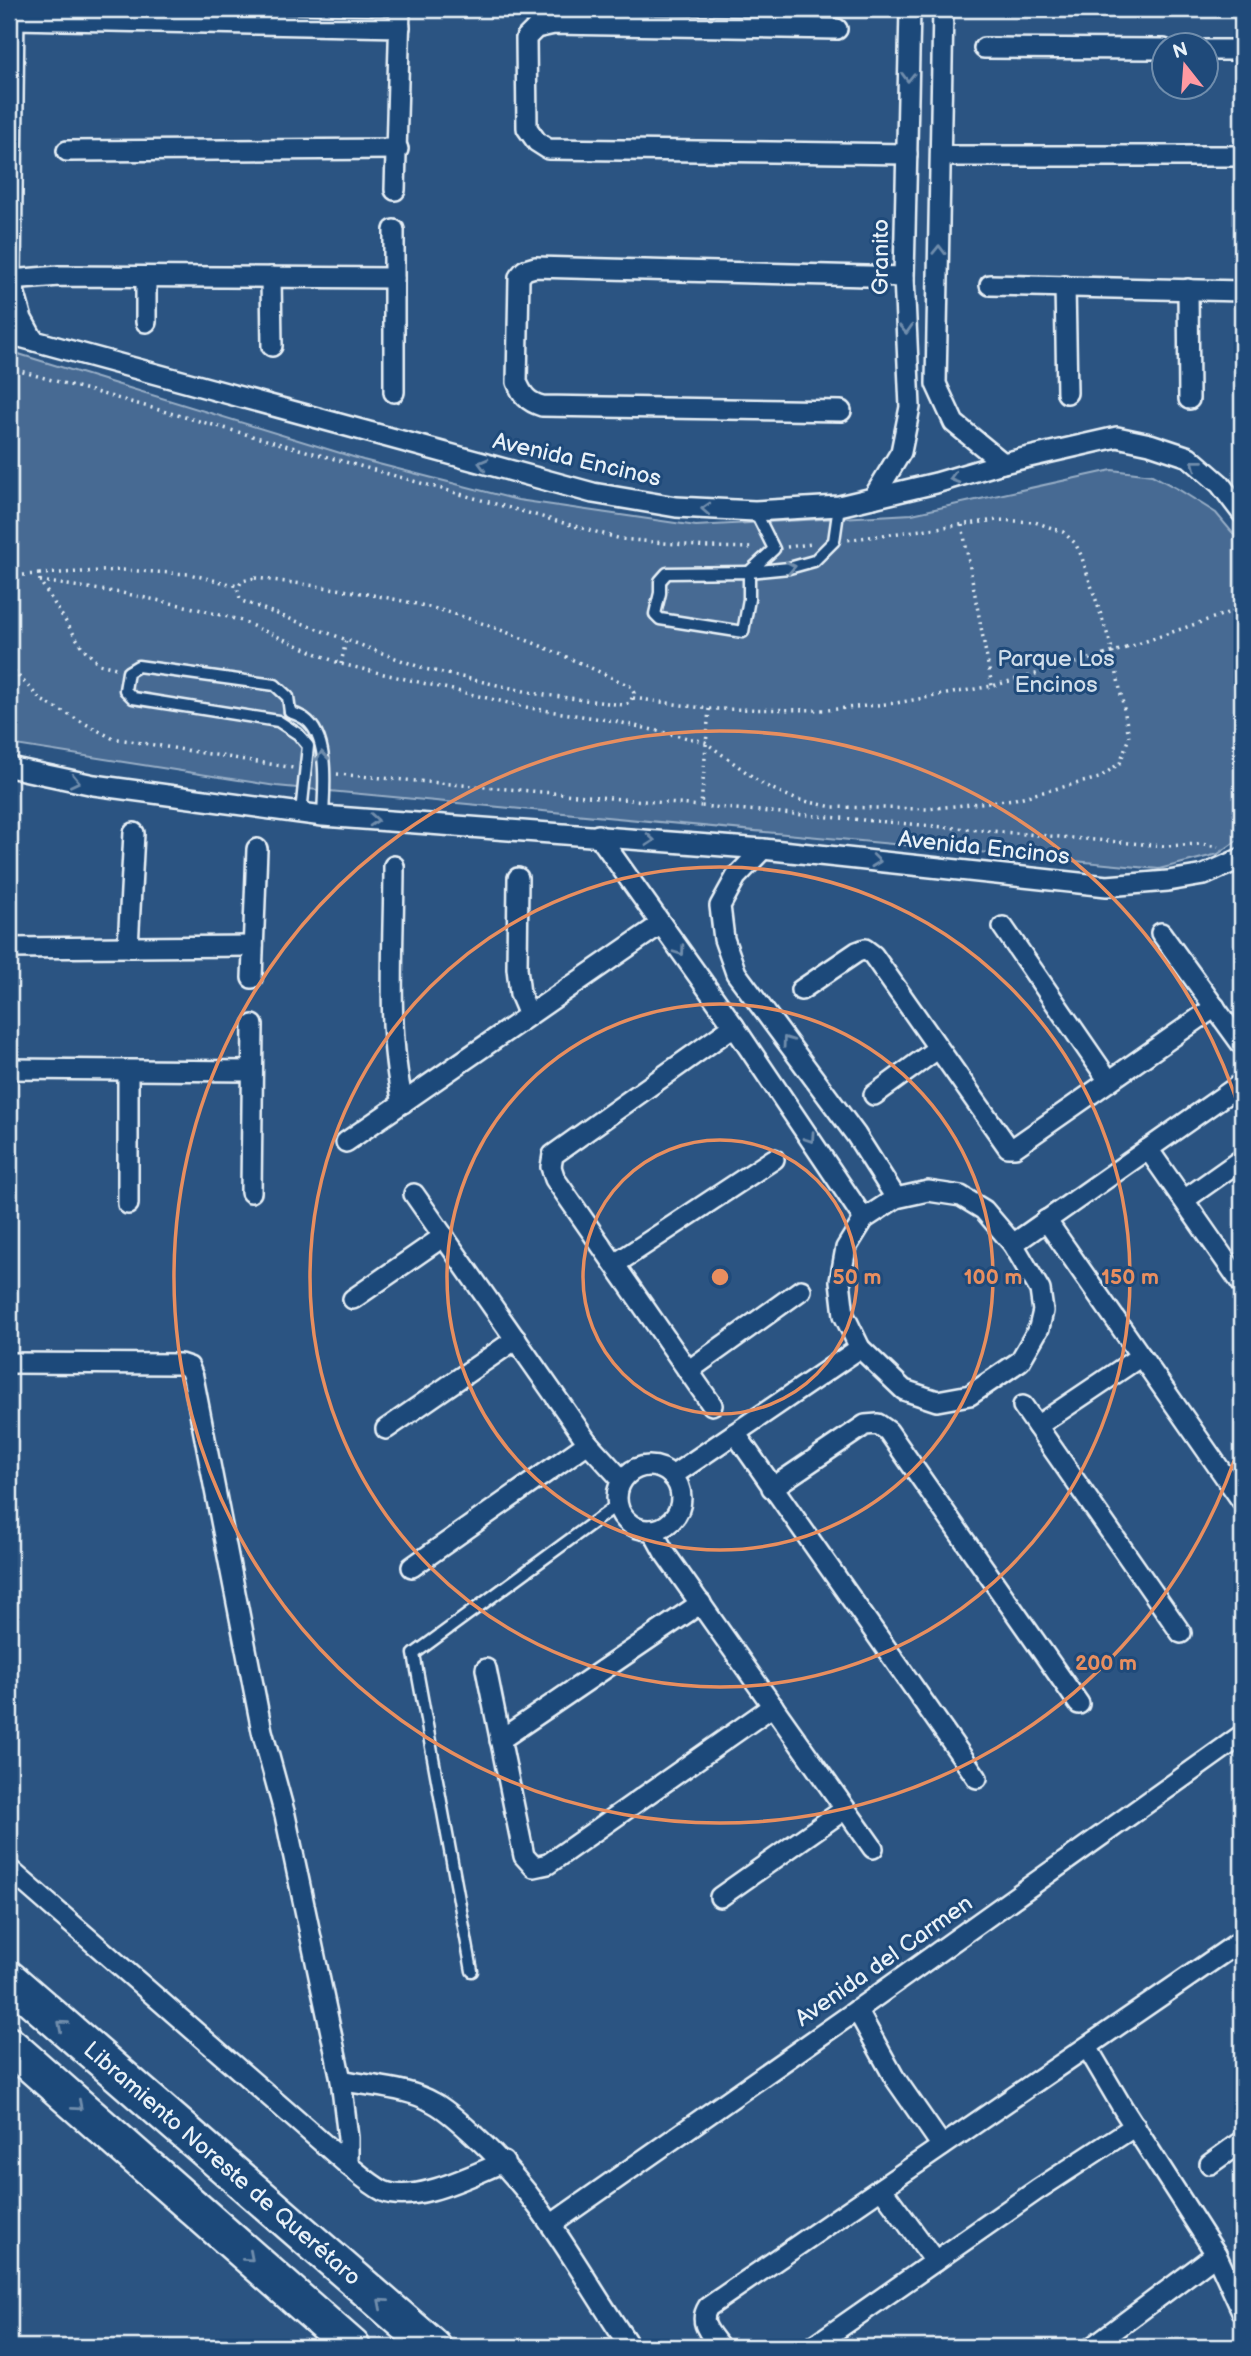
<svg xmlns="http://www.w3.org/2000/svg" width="1251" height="2356" viewBox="0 0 1251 2356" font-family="'Balsamiq Sans',sans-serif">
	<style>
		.green { fill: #476b93; stroke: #98aec6; stroke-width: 2 }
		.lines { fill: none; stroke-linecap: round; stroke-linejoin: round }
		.service-casing { stroke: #e8f1f8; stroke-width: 15 }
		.minor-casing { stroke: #e8f1f8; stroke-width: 24 }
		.motorway-casing { stroke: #e8f1f8; stroke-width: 40 }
		.path { stroke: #e8f1f8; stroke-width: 3.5; stroke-dasharray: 2 5; stroke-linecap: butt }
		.service { stroke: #1f4a7a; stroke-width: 10 }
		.minor { stroke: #1f4a7a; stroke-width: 19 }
		.motorway { stroke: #1f4a7a; stroke-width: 35 }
		.path-bridge { stroke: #e8f1f8; stroke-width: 3.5; stroke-dasharray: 2 5; stroke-linecap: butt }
		.oneway { stroke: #6f8dac }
		.ring { fill: none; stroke: #e88e5f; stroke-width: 3.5 }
		.labels { text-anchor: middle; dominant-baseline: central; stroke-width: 6; stroke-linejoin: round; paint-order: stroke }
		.street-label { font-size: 23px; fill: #e8f1f8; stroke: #1f4a7a }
		.park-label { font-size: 23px; fill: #d0dde9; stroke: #1f4a7a }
		.centre { fill: #e88e5f; stroke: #1f4a7a; stroke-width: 3.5 }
		.ring-label { font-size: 21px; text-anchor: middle; font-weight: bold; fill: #e88e5f; stroke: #1f4a7a; stroke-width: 6; stroke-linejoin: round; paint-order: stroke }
	</style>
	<rect width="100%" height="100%" fill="#2b5482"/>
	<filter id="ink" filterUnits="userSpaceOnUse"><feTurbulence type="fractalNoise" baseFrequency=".0143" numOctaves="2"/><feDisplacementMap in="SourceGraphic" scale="14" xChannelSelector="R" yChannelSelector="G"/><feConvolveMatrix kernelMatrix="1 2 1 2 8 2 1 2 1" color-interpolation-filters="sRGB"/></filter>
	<g filter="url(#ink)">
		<path class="green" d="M9 351 363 460 518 500 696 526 912 514 1112 470 1152 475 1178 489 1216 513 1242 544V837L1218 854 1159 869 276 786 9 744Z"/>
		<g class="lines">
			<defs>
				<g id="service">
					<path d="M755 511 774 549 749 572 789 568 814 561 834 541 839 506"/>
					<path d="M749 572V599L743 632 660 619 655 614 660 593V581L667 573Z"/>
					<path d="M290 712 288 697 275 685 138 666 128 672 125 690 133 698 278 721 298 734 308 746 301 813"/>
					<path d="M290 712C295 714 301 716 305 719 330 737 324 789 323 816"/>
					<path d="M472 1971 414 1654 617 1505"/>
				</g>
				<g id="minor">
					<path d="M14 9 11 280 22 319 34 341"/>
					<path d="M943 9 936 384 954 423 1003 463"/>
					<path d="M14 19 400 27"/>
					<path d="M837 29 554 24 536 28 526 38 527 128 537 142 548 149 907 154"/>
					<path d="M984 48 1164 49"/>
					<path d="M1206 50H1242"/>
					<path d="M67 151 398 149"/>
					<path d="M941 156H1242"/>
					<path d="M395 190 400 9"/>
					<path d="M146 277V322"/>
					<path d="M271 277 272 346"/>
					<path d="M11 280 59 276 394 278"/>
					<path d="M990 285 1242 291"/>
					<path d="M1065 286 1067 393"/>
					<path d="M1188 289 1189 399"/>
					<path d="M9 334 593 493 676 507 755 511 839 506 936 483 1003 463 1117 437 1150 444 1189 457 1220 484 1242 513"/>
					<path d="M394 392V230"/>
					<path d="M841 411 542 406C528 402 522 395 517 382L519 277 525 270 535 267 904 277"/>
					<path d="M873 498 901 452 910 407 904 277 910 9"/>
					<path d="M9 767 94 785 323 816 763 849 1107 886 1168 881 1204 875 1242 858"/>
					<path d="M598 835 734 1026 864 1219"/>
					<path d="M763 849 736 877 720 906 724 939 736 973 856 1135 896 1198"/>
					<path d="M394 866C394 942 386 1029 403 1103"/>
					<path d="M518 878 517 968 520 994 529 1015"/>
					<path d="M1003 927 1109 1081"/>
					<path d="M1161 933 1242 1045"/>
					<path d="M128 947 134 833"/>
					<path d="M9 948 253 946"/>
					<path d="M252 978 257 849"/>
					<path d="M801 990 857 952 865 949 873 955 1008 1147H1015L1215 1007"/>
					<path d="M9 1069 251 1071"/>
					<path d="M874 1095 937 1049"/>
					<path d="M346 1142 661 924"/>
					<path d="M1148 1149 1242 1284"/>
					<path d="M928 1191 961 1196 984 1210 1013 1244 1040 1290 1043 1311 1039 1328 1020 1361 970 1395 937 1401 904 1390 860 1348 844 1315 840 1281 846 1248 864 1219 896 1198Z"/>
					<path d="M251 1192 253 1025"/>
					<path d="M414 1194 588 1443 622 1480"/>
					<path d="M1184 1200 1242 1159"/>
					<path d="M128 1204V1071"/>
					<path d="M1046 1220 1242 1501"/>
					<path d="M1013 1244 1242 1083"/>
					<path d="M615 1264 774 1159"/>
					<path d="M353 1299 444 1236"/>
					<path d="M9 1363 180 1364 189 1367 193 1377 262 1731 285 1815 341 2080 348 2138V2165"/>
					<path d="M688 1371 801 1290"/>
					<path d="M712 1405 555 1179 551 1167 553 1155 734 1026"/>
					<path d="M1023 1406 1181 1633"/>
					<path d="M1037 1426 1141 1356"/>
					<path d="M386 1429 516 1339"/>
					<path d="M735 1433 977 1778"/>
					<circle cx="649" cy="1498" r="32"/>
					<path d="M672 1476 860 1348"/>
					<path d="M772 1488 865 1425 878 1424 888 1431 1079 1704"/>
					<path d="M652 1530 664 1552 873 1848"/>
					<path d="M412 1567 588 1443"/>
					<path d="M486 1669 524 1856 534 1867 548 1864 773 1706"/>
					<path d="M500 1740 701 1603"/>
					<path d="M9 1869 348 2165C359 2174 370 2184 383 2191 415 2205 473 2174 504 2162"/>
					<path d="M720 1897 845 1809"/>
					<path d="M857 2010 894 2077 942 2146"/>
					<path d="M1087 2047 1124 2110 1216 2254 1242 2311"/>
					<path d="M341 2080C372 2087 407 2087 434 2103 449 2111 463 2125 476 2137 544 2199 579 2273 630 2347"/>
					<path d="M1210 2164 1242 2141"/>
					<path d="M882 2189 935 2261"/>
					<path d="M552 2224 857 2010 1242 1735"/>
					<path d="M720 2347C710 2333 698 2323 708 2307L1242 1940"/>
					<path d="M812 2347 1037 2190 1135 2126"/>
					<path d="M1092 2347 1216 2254"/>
				</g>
				<g id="motorway">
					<path id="s1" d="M9 1979 433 2347"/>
					<path d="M9 2045 352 2347"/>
				</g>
			</defs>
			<use href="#service" class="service-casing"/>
			<use href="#minor" class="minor-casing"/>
			<use href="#motorway" class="motorway-casing"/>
			<g class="path">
				<path d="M9 368 621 539 708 547 755 548"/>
				<path d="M962 525 992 686"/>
				<path d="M787 547 811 544"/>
				<path d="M39 574 122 570 189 574 238 586"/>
				<path d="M9 576 39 574 40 581 82 647 99 664 116 668"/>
				<path d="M255 578C319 586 389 595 451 613 513 632 572 659 630 686L634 693 630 703 623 705 538 694 425 669 242 601C237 594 237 588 242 581Z"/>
				<path d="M40 581 122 593 190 607 239 620 341 664 530 708 614 721 705 742 764 785 795 799 833 807 928 809 1015 799 1099 778 1120 763 1129 737 1125 714 1111 645 1081 555 1075 543 1063 532 1035 522 997 520 846 540"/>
				<path d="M1126 648 1242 608"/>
				<path d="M341 664 346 640"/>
				<path d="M9 666 41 700 112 738 294 768"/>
				<path d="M633 698 709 709 827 710 896 703 992 686 1104 655"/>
				<path d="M709 709 701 806 1165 846 1201 844 1218 847"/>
				<path d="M337 774 701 806"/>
			</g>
			<use href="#service" class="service"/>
			<use href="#minor" class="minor"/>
			<use href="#motorway" class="motorway"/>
			<path class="path-bridge" d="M1104 655 1126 648"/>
		</g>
		<defs><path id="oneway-chevron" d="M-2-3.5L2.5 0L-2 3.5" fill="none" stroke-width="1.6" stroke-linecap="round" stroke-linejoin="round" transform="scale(1.75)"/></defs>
		<g class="oneway">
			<use href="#oneway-chevron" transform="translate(908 77) rotate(91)"/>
			<use href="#oneway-chevron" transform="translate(939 250) rotate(-89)"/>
			<use href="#oneway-chevron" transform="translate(906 329) rotate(87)"/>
			<use href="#oneway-chevron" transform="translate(483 464) rotate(-165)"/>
			<use href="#oneway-chevron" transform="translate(1196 464) rotate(-142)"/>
			<use href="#oneway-chevron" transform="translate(954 478) rotate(164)"/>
			<use href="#oneway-chevron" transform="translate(706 509) rotate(-177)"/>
			<use href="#oneway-chevron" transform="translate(791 567) rotate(-11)"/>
			<use href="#oneway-chevron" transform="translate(322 756) rotate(-96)"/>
			<use href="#oneway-chevron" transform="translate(75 781) rotate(12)"/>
			<use href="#oneway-chevron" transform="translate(374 820) rotate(4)"/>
			<use href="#oneway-chevron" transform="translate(650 840) rotate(5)"/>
			<use href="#oneway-chevron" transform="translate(876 861) rotate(6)"/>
			<use href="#oneway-chevron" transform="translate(680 951) rotate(54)"/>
			<use href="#oneway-chevron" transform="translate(787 1041) rotate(-126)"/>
			<use href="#oneway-chevron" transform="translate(810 1138) rotate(56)"/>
			<use href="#oneway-chevron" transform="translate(62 2025) rotate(-139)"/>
			<use href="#oneway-chevron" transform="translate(78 2106) rotate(41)"/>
			<use href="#oneway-chevron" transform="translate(249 2257) rotate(41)"/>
			<use href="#oneway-chevron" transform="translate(382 2303) rotate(-139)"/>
		</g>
	</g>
	<g class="ring">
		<circle cx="720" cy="1277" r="137"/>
		<circle cx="720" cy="1277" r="273"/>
		<circle cx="720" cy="1277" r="410"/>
		<path d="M1242 1437A546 546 0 1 1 1242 1117"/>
	</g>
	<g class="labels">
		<g class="street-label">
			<text transform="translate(881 257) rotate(-90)">Granito</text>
			<text transform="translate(577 460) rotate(13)">Avenida Encinos</text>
			<text transform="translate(984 848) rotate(6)">Avenida Encinos</text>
			<text transform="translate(884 1961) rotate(-35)">Avenida del Carmen</text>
			<text stroke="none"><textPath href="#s1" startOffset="282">Libramiento Noreste de Querétaro</textPath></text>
		</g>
		<g class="park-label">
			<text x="1056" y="659">Parque Los<tspan x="1056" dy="26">Encinos</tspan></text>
		</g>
	</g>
	<circle cx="720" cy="1277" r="10" class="centre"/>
	<g class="ring-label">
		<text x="857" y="1284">50 m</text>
		<text x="993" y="1284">100 m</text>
		<text x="1130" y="1284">150 m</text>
		<text x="1106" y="1670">200 m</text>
	</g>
	<rect width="1251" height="2356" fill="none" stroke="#1f4a7a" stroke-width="35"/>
	<rect x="18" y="18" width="1216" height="2321" fill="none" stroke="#e8f1f8" stroke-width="2.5" filter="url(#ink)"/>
	<g transform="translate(1185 66) rotate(343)"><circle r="33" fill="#1f4a7a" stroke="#6f8dac" stroke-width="2"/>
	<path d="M0-5L12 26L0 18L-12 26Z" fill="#ff9aa2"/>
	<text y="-10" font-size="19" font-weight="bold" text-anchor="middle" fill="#e8f1f8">N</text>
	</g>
</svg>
